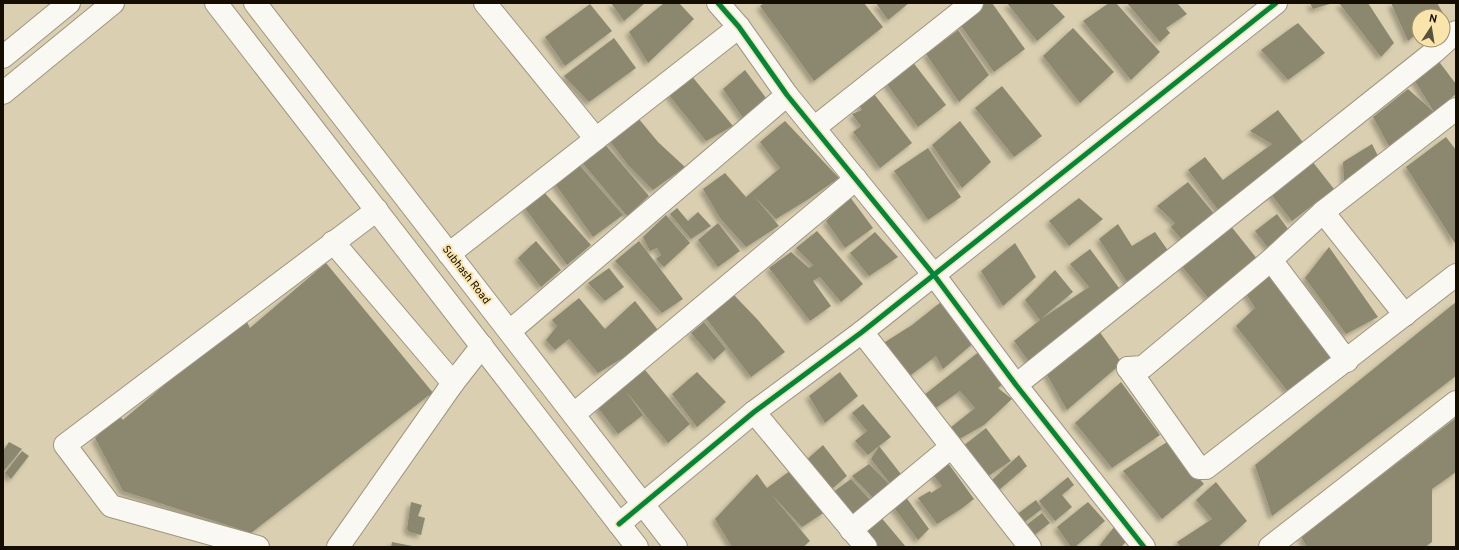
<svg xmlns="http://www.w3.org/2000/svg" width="1459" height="550" viewBox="0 0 1459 550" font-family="Overpass,sans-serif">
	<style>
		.building { fill: #8c886f; filter: url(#shadow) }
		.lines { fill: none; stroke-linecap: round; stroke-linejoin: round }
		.minor-casing { stroke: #9f967e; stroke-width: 24 }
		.major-casing { stroke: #9f967e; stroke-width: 24 }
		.minor { stroke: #f9f8f3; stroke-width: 22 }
		.major { stroke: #f9f8f3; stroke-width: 22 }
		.cycleway-casing { stroke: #f9e5ab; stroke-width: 8 }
		.cycleway { stroke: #00873e; stroke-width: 5 }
		.labels { text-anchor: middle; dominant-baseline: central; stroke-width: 4; stroke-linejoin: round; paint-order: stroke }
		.street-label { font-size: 11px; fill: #140d00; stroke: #f9e5ab }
	</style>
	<defs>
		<filter id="shadow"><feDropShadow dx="-3.5" dy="3.5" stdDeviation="2" flood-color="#0004"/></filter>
	</defs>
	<rect width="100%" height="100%" fill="#dacfb0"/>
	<g class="building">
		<path d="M611 3H645L624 21Z"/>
		<path d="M664 3H679L694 19 648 63 629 32Z"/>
		<path d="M764 3H864L883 27 814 81 760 6Z"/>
		<path d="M876 3H909L888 20Z"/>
		<path d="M986 3H992L1025 49 994 72 959 23Z"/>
		<path d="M1007 3H1052L1065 17 1037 41Z"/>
		<path d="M1109 3H1116L1160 52 1131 80 1083 21Z"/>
		<path d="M1127 3H1177L1187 14 1166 28 1170 33 1160 42Z"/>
		<path d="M1310 3H1333L1313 9Z"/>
		<path d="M1339 3H1368L1394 43 1381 57Z"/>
		<path d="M1391 3H1437L1443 13 1440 16H1419V32L1408 41Z"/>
		<path d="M590 4 612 31 565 66 545 37Z"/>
		<path d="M1298 23 1325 53 1288 80 1261 50Z"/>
		<path d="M1073 28 1114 72 1080 103 1043 56Z"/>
		<path d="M958 30 989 75 959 102 926 54Z"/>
		<path d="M614 38 636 68 589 102 564 76Z"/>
		<path d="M1437 59 1456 84V94L1434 112 1389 146 1373 117 1408 89 1434 112 1413 78Z"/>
		<path d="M912 61 946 105 918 127 886 83Z"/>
		<path d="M745 70 769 102 745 121 723 89Z"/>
		<path d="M690 74 733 126 706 141 668 94Z"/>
		<path d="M1002 86 1042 136 1014 157 975 108Z"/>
		<path d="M874 94 912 143 880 168 853 132 861 126 852 114 862 110 859 106Z"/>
		<path d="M1278 110 1309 150 1222 215 1188 170 1205 157 1223 180 1272 144 1250 131Z"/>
		<path d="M634 113 658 142 685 167 653 190 628 165 606 136Z"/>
		<path d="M785 121 839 178 807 200 776 219 754 196 779 226 746 247 720 218 703 189 725 173 746 197 780 168 760 142Z"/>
		<path d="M960 121 991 162 962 188 932 145Z"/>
		<path d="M1446 137 1456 150V245L1406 167Z"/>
		<path d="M603 142 649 196 627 216 580 160Z"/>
		<path d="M1372 144 1379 158 1344 183 1343 162Z"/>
		<path d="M928 148 961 197 928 220 894 171Z"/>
		<path d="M575 160 623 215 593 237 553 181Z"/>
		<path d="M1312 161 1334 189 1292 221 1270 193Z"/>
		<path d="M1188 182 1216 216 1183 241 1171 227 1175 223 1157 206Z"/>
		<path d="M543 191 591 245 567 265 524 207Z"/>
		<path d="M850 197 873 228 845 248 826 221Z"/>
		<path d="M1079 198 1103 219 1069 246 1049 221Z"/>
		<path d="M677 208 688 221 698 212 711 226 691 239 670 214Z"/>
		<path d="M1277 214 1291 233 1269 249 1255 231Z"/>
		<path d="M666 215 690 243 664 267 656 259 661 255 657 248 650 251 643 237Z"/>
		<path d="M718 223 740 251 718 267 698 240Z"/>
		<path d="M1118 224 1132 246 1155 232 1169 252 1129 285 1099 239Z"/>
		<path d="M1230 225 1258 260 1209 299 1180 264Z"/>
		<path d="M817 231 863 284 841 302 820 277 813 281 831 306 810 321 769 268 791 252 809 268 813 265 796 248Z"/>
		<path d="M875 232 898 257 869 276 850 253Z"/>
		<path d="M536 241 561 270 541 287 518 258Z"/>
		<path d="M639 241 683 299 662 313 615 261Z"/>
		<path d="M1015 243 1036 277 1003 306 981 271Z"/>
		<path d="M1329 247 1378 317 1346 334 1305 278Z"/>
		<path d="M1090 249 1122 292 1030 363 1014 341 1040 320 1025 300 1055 270 1073 292 1041 319 1089 287 1070 264Z"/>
		<path d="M326 263 434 394 428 396 251 533 123 491 95 438 119 415 123 420 223 335 225 339 247 322 250 328Z"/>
		<path d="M609 268 624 287 605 301 588 283Z"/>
		<path d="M1269 276 1333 360 1289 393 1236 326 1255 308 1245 292Z"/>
		<path d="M732 293 757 319 785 352 751 377 705 317Z"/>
		<path d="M579 298 605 329 635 301 661 334 631 358 626 356 598 373 569 339 555 350 546 340 557 326 552 320Z"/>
		<path d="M941 302 976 341 943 369 936 356 907 378 882 344 912 325Z"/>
		<path d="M1456 302V376L1272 516 1255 465Z"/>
		<path d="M704 322 726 349 714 360 691 333Z"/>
		<path d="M1099 331 1122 363 1067 410 1046 373Z"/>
		<path d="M980 351 1008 379 998 388 1012 399 984 425 956 441 950 428 975 408 960 391 930 412 919 399Z"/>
		<path d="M645 370 690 424 668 443 625 390 643 415 618 434 596 405Z"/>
		<path d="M697 372 726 402 697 427 672 394Z"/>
		<path d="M840 372 858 396 825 423 809 396Z"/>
		<path d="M1121 382 1160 435 1112 468 1075 423Z"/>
		<path d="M863 404 891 437 879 446 904 478 895 490 878 503 852 476 869 464 895 490 871 459 879 446 868 455 855 441 867 431 852 413Z"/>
		<path d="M1456 418V472L1432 489V542L1425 547H1307L1301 537Z"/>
		<path d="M986 428 1011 461 982 480 958 450Z"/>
		<path d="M9 442 22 449 3 472V451Z"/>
		<path d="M1167 442 1204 484 1162 519 1123 471Z"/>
		<path d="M823 445 847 476 826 494 803 463Z"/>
		<path d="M22 451 29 456 11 479 5 473Z"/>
		<path d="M1019 455 1027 466 999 490 992 480Z"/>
		<path d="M948 463 974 499 961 509 937 524 918 498 930 491 931 493 942 486 932 474Z"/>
		<path d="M791 470 825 512 802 527 771 494 810 541 803 547H732L715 519 757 474 767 488Z"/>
		<path d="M1068 477 1074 485 1062 495 1072 507 1055 521 1039 501Z"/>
		<path d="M851 479 874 504 852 525 829 495Z"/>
		<path d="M1216 482 1247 521 1218 547H1181L1177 542 1212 519 1196 500Z"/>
		<path d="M905 496 929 529 918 540 892 505Z"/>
		<path d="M1036 500 1042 509 1018 527 1012 518Z"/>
		<path d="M411 502 422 505 418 516 425 518 421 535 409 532 407 529Z"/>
		<path d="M1088 502 1105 521 1075 547H1071L1057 527Z"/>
		<path d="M1042 513 1050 523 1028 540 1020 530Z"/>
		<path d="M879 515 906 547H876L863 530Z"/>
		<path d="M1114 527 1126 542 1121 547H1101L1100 545Z"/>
		<path d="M392 542 412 546 411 547H391Z"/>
	</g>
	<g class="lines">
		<defs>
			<g id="minor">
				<path d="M216 3 637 547"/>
				<path d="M255 3 676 547"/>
				<path d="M485 3 596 139"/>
				<path d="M718 3 739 27 787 95 934 275 1016 385 1144 547"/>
				<path d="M814 128 972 3"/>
				<path d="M1323 212 1405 315"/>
				<path d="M333 242 453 383"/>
				<path d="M449 254 739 27"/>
				<path d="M1271 260 1347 361"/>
				<path d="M510 331 787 95"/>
				<path d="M862 332 1030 547"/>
				<path d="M1128 368 1199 468H1206L1456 275"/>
				<path d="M1128 368 1143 367 1271 260 1323 212 1456 109"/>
				<path d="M1016 385 1434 52 1456 32"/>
				<path d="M754 412 866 547"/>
				<path d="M574 414 856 179"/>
				<path d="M619 524 754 412 862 332 1276 3"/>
				<path d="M851 530 951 447"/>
				<path d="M258 547 111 506 65 445 377 210"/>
				<path d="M338 547 453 383 482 346"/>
				<path d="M1270 547 1456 402"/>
			</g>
			<g id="major">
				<path d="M3 57 69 3"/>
				<path d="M3 93 113 3"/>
			</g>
		</defs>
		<use href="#minor" class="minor-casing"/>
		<use href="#major" class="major-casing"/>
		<use href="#minor" class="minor"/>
		<use href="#major" class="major"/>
		<defs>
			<g id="cycleway">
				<path d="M718 3 739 27 787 95 934 275 1016 385 1144 547"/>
				<path d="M619 524 754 412 862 332 1276 3"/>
			</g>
		</defs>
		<use href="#cycleway" class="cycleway-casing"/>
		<use href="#cycleway" class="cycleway"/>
	</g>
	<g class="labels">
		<g class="street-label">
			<text transform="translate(466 275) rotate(52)">Subhash Road</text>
		</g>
	</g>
	<rect width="1459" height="550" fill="none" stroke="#140d00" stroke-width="8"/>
	<g transform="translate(1431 28) rotate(12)"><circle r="19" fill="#f9e5ab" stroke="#9d8f67"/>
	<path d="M0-3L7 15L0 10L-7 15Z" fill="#59513e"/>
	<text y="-6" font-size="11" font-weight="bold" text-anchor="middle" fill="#140d00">N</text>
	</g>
</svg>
